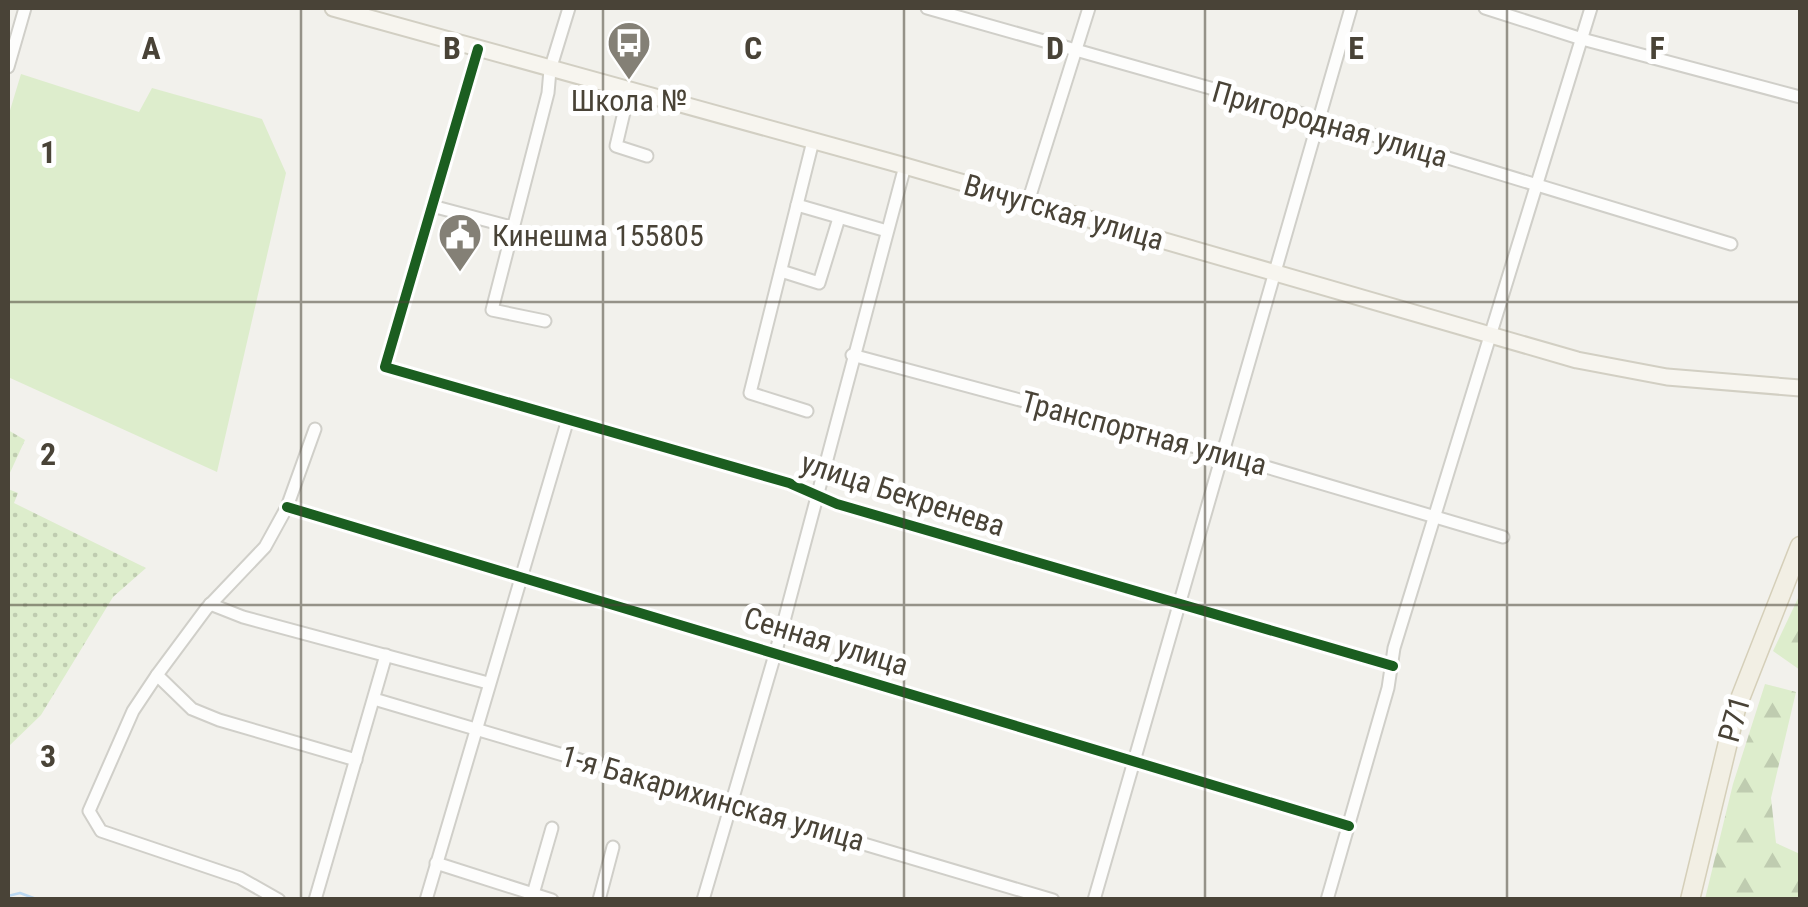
<svg xmlns="http://www.w3.org/2000/svg" width="1808" height="907" viewBox="0 0 1808 907" font-family="'Roboto Condensed',sans-serif">
	<style>
		.green { fill: url(#green-dots) }
		.forest { fill: url(#forest-firs) }
		.pitch { fill: #ddedcc }
		.lines { fill: none; stroke-linecap: round; stroke-linejoin: round }
		.stream { stroke: #bbd8f1; stroke-width: 2.5 }
		.street-casing { stroke: #d0cfc9; stroke-width: 15 }
		.secondary-casing { stroke: #d2cfc3; stroke-width: 19 }
		.primary-casing { stroke: #d5cfb9; stroke-width: 21 }
		.street { stroke: #fdfdfc; stroke-width: 11 }
		.secondary { stroke: #f7f5ef; stroke-width: 15 }
		.primary { stroke: #f2efe4; stroke-width: 18 }
		.cycleway-casing { stroke: #fff; stroke-width: 16 }
		.cycleway { stroke: #1b5e20; stroke-width: 10 }
		.grid { fill: none; stroke: #494337; stroke-width: 2.5; stroke-opacity: 0.55 }
		.labels { text-anchor: middle; dominant-baseline: central; stroke-width: 10; stroke-linejoin: round; paint-order: stroke }
		.poi-label { font-size: 30px; fill: #494337; stroke: #fff }
		.street-label { font-size: 30px; fill: #494337; stroke: #fff }
		.grid-label { font-size: 32px; text-anchor: middle; font-weight: bold; fill: #494337; stroke: #fff; stroke-width: 10; stroke-linejoin: round; paint-order: stroke }
	</style>
	<defs>
		<pattern id="green-dots" width="8" height="8" patternUnits="userSpaceOnUse" patternTransform="scale(2.5)"><rect width="8" height="8" fill="#ddedcc"/><path d="M2 2h.1M6 6h.1" fill="none" stroke="#bfccb0" stroke-width="1.8" stroke-linecap="round"/></pattern>
		<pattern id="forest-firs" width="22" height="20" patternUnits="userSpaceOnUse" patternTransform="scale(2.5)"><rect width="22" height="20" fill="#ddedcc"/><path d="M5 1l3.5 6h-7zM16 11l3.5 6h-7z" fill="#bfccb0"/></pattern>
	</defs>
	<rect width="100%" height="100%" fill="#f2f1ec"/>
	<g class="green">
		<path d="M8 430 25 440 8 477Z"/>
		<path d="M8 489 18 493 14 503 146 568 113 597 41 715 8 747Z"/>
	</g>
	<g class="forest">
		<path d="M1800 594V670L1773 651Z"/>
		<path d="M1765 684 1796 692 1771 798 1776 843 1800 854V899H1705L1733 784Z"/>
	</g>
	<path class="pitch" d="M21 74 139 112 152 88 262 119 286 173 217 472 8 377V117Z"/>
	<g class="lines">
		<path class="stream" d="M8 896 20 893 39 900"/>
		<defs>
			<g id="street">
				<path d="M927 8 1320 119 1731 244"/>
				<path d="M1485 8 1582 39 1800 97"/>
				<path d="M478 49 385 367 789 483 837 504 1393 666"/>
				<path d="M8 67 25 8"/>
				<path d="M629 91 616 146 647 156"/>
				<path d="M1028 202 1089 8"/>
				<path d="M797 205 887 231"/>
				<path d="M432 206 511 227"/>
				<path d="M781 271 819 283 839 218"/>
				<path d="M545 321 492 310 548 93 550 70 569 8"/>
				<path d="M852 355 1203 449 1223 459H1239L1503 537"/>
				<path d="M807 411 750 393 813 141"/>
				<path d="M287 507 1349 826"/>
				<path d="M210 604 243 617 488 683"/>
				<path d="M157 675 192 709 219 720 356 760"/>
				<path d="M374 699 1053 900"/>
				<path d="M436 863 552 900"/>
				<path d="M533 894 552 828"/>
				<path d="M279 900 240 878 101 831 89 811 133 711 157 675 206 609 265 547 287 507 315 429"/>
				<path d="M315 900 386 655"/>
				<path d="M426 900 568 419"/>
				<path d="M599 900 613 847"/>
				<path d="M703 900 776 651 905 166"/>
				<path d="M1094 900 1351 8"/>
				<path d="M1327 900 1388 688 1394 648 1591 8"/>
			</g>
			<path id="secondary" d="M333 8 905 166 1577 360 1667 377 1800 388"/>
			<path id="primary" d="M1690 900 1736 709 1800 546"/>
		</defs>
		<use href="#street" class="street-casing"/>
		<use href="#secondary" class="secondary-casing"/>
		<use href="#primary" class="primary-casing"/>
		<use href="#street" class="street"/>
		<use href="#secondary" class="secondary"/>
		<use href="#primary" class="primary"/>
		<defs>
			<g id="cycleway">
				<path d="M478 49 385 367 789 483 837 504 1393 666"/>
				<path d="M287 507 1349 826"/>
			</g>
		</defs>
		<use href="#cycleway" class="cycleway-casing"/>
		<use href="#cycleway" class="cycleway"/>
	</g>
	<path class="grid" d="M301 8V900M603 8V900M904 8V900M1205 8V900M1507 8V900M8 302H1800M8 605H1800"/>
	<defs>
		<symbol id="bus-pin" viewBox="-11 -11 22 30"><path d="M0 17L-7.5 6A9.5 9.5 0 1 1 7.5 6Z" fill="#848076" stroke="#fff"/><path d="M-5-6H5V4H4V6H2V4H-2V6H-4V4H-5ZM-3.5-4V0h7V-4ZM-3.5 1.2v1.5H-2V1.2ZM2 1.2v1.5H3.5V1.2Z" fill="#fff"/></symbol>
		<symbol id="civic-pin" viewBox="-11 -11 22 30"><path d="M0 17L-7.5 6A9.5 9.5 0 1 1 7.5 6Z" fill="#848076" stroke="#fff"/><path d="M-.6-6.5H3V-4.5H.6V-3L4-1V1h2V6H-6V1h2V-1L-.6-3ZM-1.2 2.5V6h2.4V2.5Z" fill="#fff"/></symbol>
	</defs>
	<g fill-rule="evenodd">
		<use href="#bus-pin" x="604" y="18" width="50" height="68"/>
		<use href="#civic-pin" x="435" y="210" width="50" height="68"/>
	</g>
	<g class="labels">
		<g class="poi-label">
			<text x="629" y="100">Школа №</text>
			<text x="492" y="235" text-anchor="start">Кинешма 155805</text>
		</g>
		<g class="street-label">
			<text transform="translate(1330 124) rotate(16)">Пригородная улица</text>
			<text transform="translate(1064 212) rotate(16)">Вичугская улица</text>
			<text transform="translate(1144 433) rotate(15)">Транспортная улица</text>
			<text transform="translate(903 494) rotate(18)">улица Бекренева</text>
			<text transform="translate(826 641) rotate(17)">Сенная улица</text>
			<text transform="translate(1734 719) rotate(-74)">Р71</text>
			<text transform="translate(713 798) rotate(16)">1-я Бакарихинская улица</text>
		</g>
	</g>
	<g class="grid-label">
		<text x="151" y="59">A</text>
		<text x="452" y="59">B</text>
		<text x="753" y="59">C</text>
		<text x="1055" y="59">D</text>
		<text x="1356" y="59">E</text>
		<text x="1657" y="59">F</text>
		<text x="48" y="163">1</text>
		<text x="48" y="465">2</text>
		<text x="48" y="767">3</text>
	</g>
	<rect width="1808" height="907" fill="none" stroke="#494337" stroke-width="20"/>
</svg>
